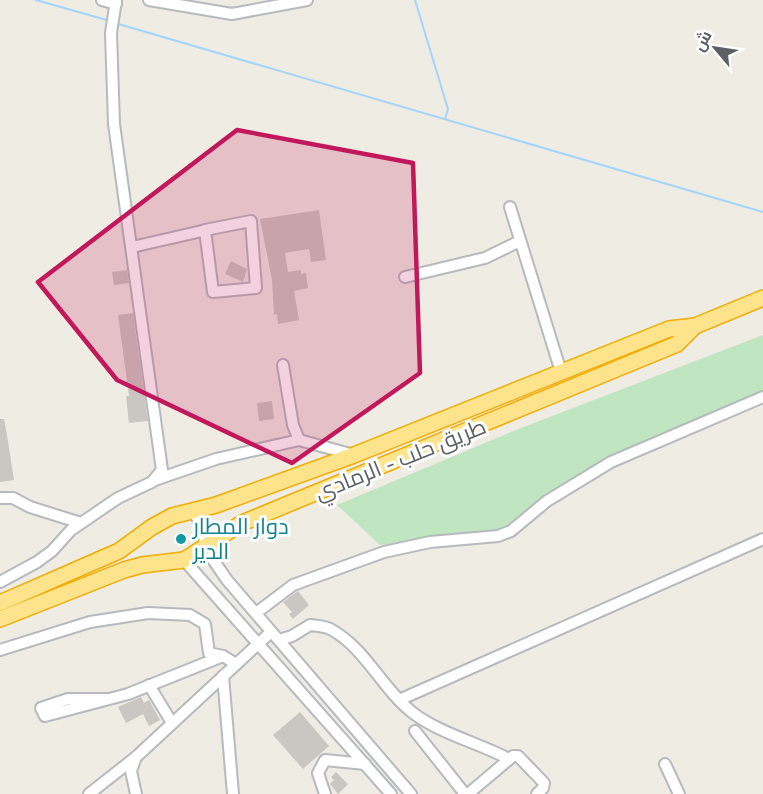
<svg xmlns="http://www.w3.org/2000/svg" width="763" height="794" viewBox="0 0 763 794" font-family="'Space Grotesk',Cairo,sans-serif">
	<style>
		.green { fill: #c0e6c1 }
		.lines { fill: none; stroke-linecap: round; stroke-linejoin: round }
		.stream { stroke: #a3d5ff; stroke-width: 2 }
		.building { fill: #cac6c1 }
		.minor-casing { stroke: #b6b9be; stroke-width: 14 }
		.highway-casing { stroke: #f2ab00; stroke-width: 18 }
		.minor { stroke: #fff; stroke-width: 10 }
		.highway { stroke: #fde38c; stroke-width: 15 }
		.marked { fill: #c2185b; fill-opacity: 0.2; stroke: #c2185b; stroke-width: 4.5; stroke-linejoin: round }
		.culture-dot { fill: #0f9aa8; stroke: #fff; stroke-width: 2 }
		.labels { text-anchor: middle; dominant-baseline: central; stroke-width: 6; stroke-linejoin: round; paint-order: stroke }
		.street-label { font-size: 22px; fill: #5c5f64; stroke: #fff }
		.culture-label { font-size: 22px; fill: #0d838f; stroke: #fff; text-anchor: start }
	</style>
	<rect width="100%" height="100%" fill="#eeece3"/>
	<path class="green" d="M763 335V395L608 460 506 530 380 545 337 505 521 428Z"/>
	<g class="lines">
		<g class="stream">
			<path d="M36 0 110 21"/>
			<path d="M415 0 448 109 445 119"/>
			<path d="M115 23 763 212"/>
		</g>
	</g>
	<g class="building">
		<path d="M319 210 326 260 311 262 309 249 285 253 288 272 301 270V274L306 273 308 288 294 291 299 320 278 324 277 314 274 315 272 280 260 219Z"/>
		<path d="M231 261 247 269 243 282 225 274Z"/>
		<path d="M127 270 129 283 114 285 112 272Z"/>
		<path d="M133 313 148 421 129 423 126 396H129L118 315Z"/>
		<path d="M272 401 274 419 259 421 257 403Z"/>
		<path d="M0 419H4L7 435 14 480 0 482Z"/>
		<path d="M298 591 309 605 293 619 289 614 292 612 283 602Z"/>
		<path d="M141 697 144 703 149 700 160 720 149 726 143 714 126 723 118 707Z"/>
		<path d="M300 712 329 746 303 769 273 735Z"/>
		<path d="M336 772 348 784 338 794 330 784 334 780 331 777Z"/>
	</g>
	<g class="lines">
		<defs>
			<g id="minor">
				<path d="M102 0 116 4"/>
				<path d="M149 0 232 14 307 0"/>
				<path d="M510 207 561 372"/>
				<path d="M132 247 202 231 205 230 251 221 256 288 213 292 205 230"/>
				<path d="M405 277 485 258 520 241"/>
				<path d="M283 365 293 425 299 440"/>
				<path d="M155 480 216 459 299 440 354 455"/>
				<path d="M0 498H13L30 507 81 523"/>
				<path d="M192 511 204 527 205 548 227 580 411 794"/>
				<path d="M184 560 391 794"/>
				<path d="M0 582 37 562 52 551 71 530 118 498 152 482 162 470 114 124 111 33 116 0"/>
				<path d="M256 613 293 585 384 552 430 542 498 536 511 531 547 501 611 462 763 397"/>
				<path d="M279 640 292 636 310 625C317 626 326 626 332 630 366 649 383 690 413 713 441 734 479 743 509 759"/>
				<path d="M0 650 90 622 148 613 190 615 205 624 209 653 223 656 236 664"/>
				<path d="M223 676 233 794"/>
				<path d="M149 685 172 723"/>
				<path d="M109 699H68L41 708 45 716 128 694 223 656"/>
				<path d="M399 700 763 539"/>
				<path d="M415 731 465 794"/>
				<path d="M665 764 679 794"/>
				<path d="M89 794 136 757"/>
				<path d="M136 794 131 771 136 757 271 632"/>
				<path d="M325 794 318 773 325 760 365 764"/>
				<path d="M468 794 513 756H518L544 783 543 788 537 794"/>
			</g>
			<g id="highway">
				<path d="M0 603 119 551 152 527 172 516 216 505 354 455 669 329 695 326 763 298"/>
				<path d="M0 619 124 570 142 565 184 560 242 523 677 344 695 326"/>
			</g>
		</defs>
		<use href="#minor" class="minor-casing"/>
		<use href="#highway" class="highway-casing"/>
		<use href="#minor" class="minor"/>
		<use href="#highway" class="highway"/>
	</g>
	<path class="marked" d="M237 130 413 163 420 373 292 463 117 380 38 282Z"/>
	<circle class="culture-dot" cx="181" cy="539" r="6"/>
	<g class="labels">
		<g class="street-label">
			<text transform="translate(400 459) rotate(-22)">طريق حلب - الرمادي</text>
		</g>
		<g class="culture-label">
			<text x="193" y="526">دوار المطار<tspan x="193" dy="25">الدير</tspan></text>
		</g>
	</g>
	<g transform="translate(715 48) rotate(299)" stroke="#ffffff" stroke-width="4.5" paint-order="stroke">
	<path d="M0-4.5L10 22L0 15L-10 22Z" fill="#5c5f64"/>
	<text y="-9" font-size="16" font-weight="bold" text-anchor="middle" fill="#5c5f64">ش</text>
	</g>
</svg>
